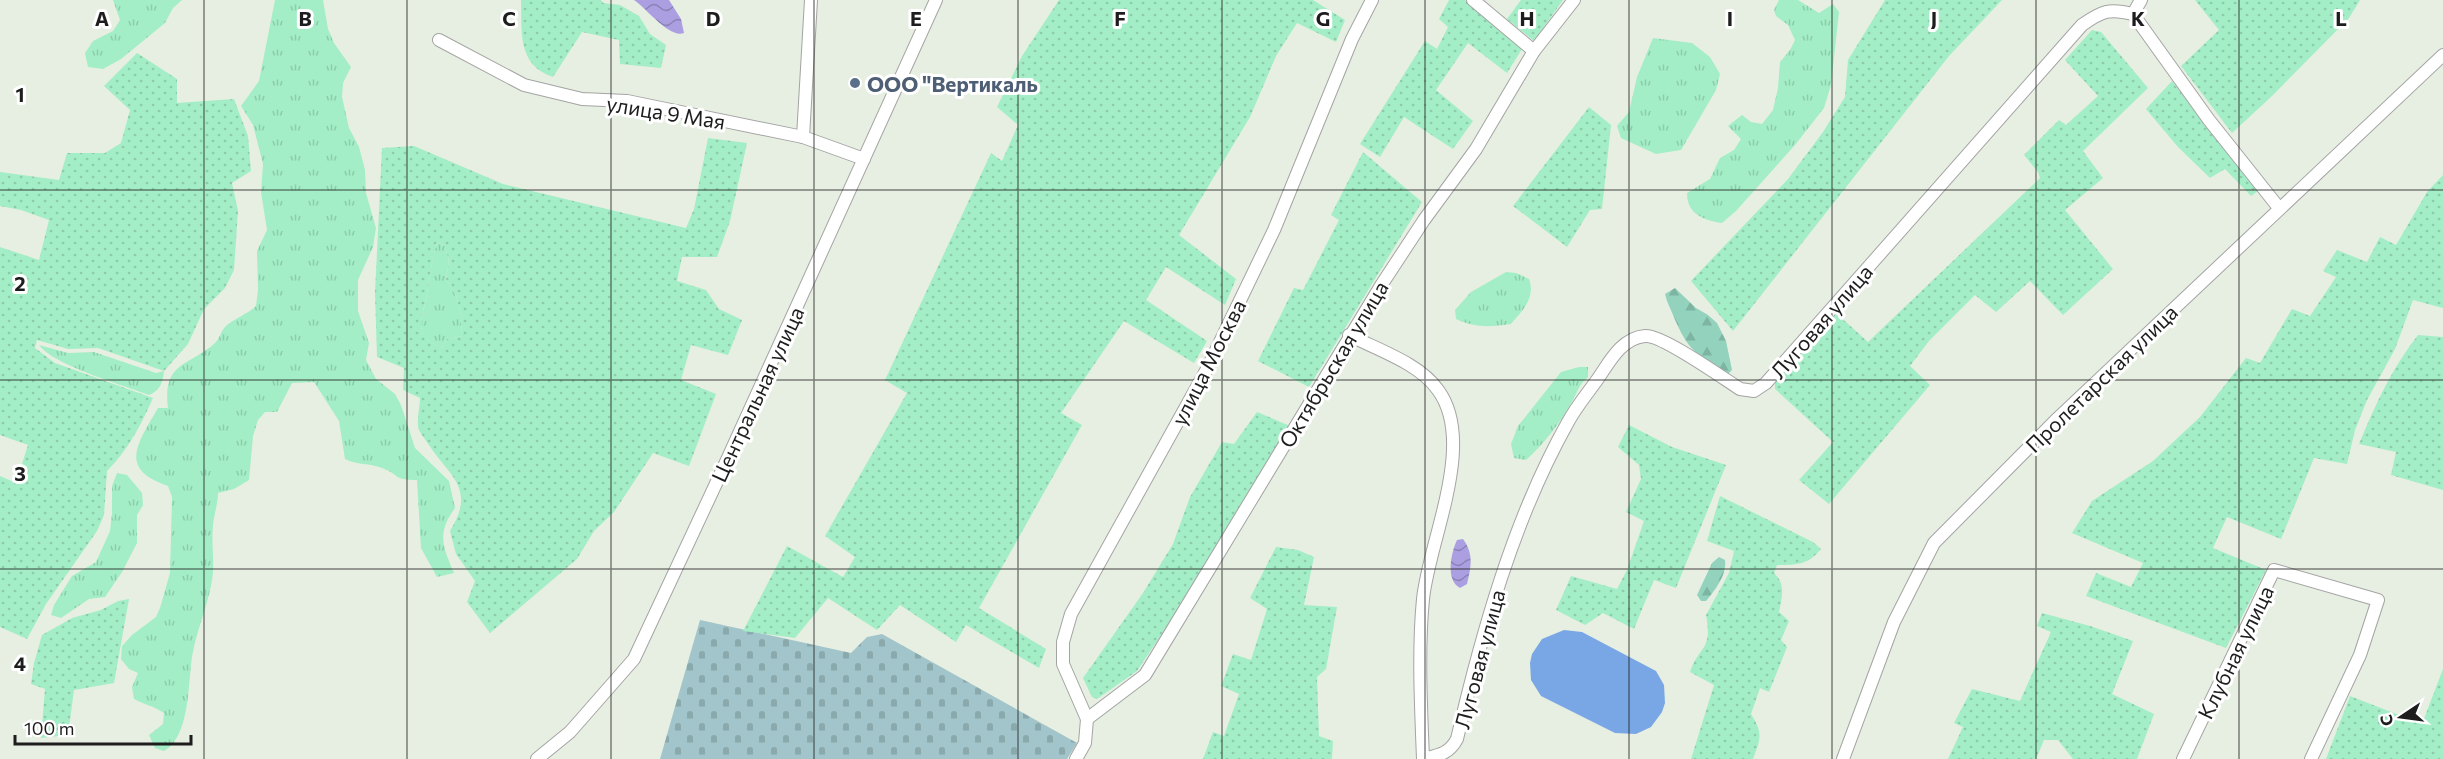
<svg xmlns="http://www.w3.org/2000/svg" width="2443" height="759" viewBox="0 0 2443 759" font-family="Commissioner,sans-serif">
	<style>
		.grass { fill: url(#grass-tufts) }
		.forest { fill: url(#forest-firs) }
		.cemetery { fill: url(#cemetery-stones) }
		.garden { fill: url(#garden-dots); fill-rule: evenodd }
		.pitch { fill: #79a7e5 }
		.water { fill: url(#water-waves) }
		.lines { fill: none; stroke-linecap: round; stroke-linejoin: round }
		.minor-casing { stroke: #a4a4a4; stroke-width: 14 }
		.minor { stroke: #fff; stroke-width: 12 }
		.grid { fill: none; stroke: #1d1d1d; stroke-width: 1.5; stroke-opacity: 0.55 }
		.service-dot { fill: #5c6f8a; stroke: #fff; stroke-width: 2 }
		.labels { text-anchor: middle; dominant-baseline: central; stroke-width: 6; stroke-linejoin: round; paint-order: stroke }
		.service-label { font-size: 21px; font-weight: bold; fill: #4e5e75; stroke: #fff; text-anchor: start }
		.street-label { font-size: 21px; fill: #1d1d1d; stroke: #fff }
		.grid-label { font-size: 20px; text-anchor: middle; font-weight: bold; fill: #1d1d1d; stroke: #fff; stroke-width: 6; stroke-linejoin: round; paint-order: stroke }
	</style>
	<defs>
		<pattern id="grass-tufts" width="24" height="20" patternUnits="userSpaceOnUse" patternTransform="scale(1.5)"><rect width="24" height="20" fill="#a3eec6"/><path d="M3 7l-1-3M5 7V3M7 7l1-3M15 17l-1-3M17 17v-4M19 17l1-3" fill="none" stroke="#8cccaa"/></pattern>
		<pattern id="forest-firs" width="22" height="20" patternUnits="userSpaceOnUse" patternTransform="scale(1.5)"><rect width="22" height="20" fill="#93d2bd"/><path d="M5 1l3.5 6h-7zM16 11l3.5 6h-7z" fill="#7eb4a2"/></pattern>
		<pattern id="cemetery-stones" width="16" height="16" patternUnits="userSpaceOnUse" patternTransform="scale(1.5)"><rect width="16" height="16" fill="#a1c5ca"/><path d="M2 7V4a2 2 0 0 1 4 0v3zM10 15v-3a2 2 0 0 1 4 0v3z" fill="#8aa9ad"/></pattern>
		<pattern id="garden-dots" width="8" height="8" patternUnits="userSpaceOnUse" patternTransform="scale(1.5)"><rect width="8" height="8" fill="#a3eec6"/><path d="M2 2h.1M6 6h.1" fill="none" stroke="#8cccaa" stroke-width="1.8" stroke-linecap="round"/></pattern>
		<pattern id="water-waves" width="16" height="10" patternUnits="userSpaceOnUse" patternTransform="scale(1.5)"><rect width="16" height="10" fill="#ab9fe1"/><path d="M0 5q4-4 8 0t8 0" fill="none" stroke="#8b81b6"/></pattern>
	</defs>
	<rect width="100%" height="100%" fill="#e7efe2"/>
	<g class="grass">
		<path d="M113 0H182L173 8 165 23 121 59 103 69 88 67 85 53 93 41 113 31 120 20Z"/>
		<path d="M275 0H323L328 29 334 43 351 67 343 83 342 97 349 128 359 147 365 170 366 193 376 228 373 247 358 280V311L369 343 366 360 376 379 395 394 401 405 415 448 449 481 455 508C437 533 442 545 454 573L437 577 421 548 417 480C392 480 401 475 382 468 369 463 357 465 345 459L339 421 314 382 292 383 277 412H265L258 420 253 436 249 480 234 489 218 493C218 504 214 514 213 525 211 543 215 562 212 580 208 606 196 631 192 657 188 683 190 737 164 751L155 748 149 735 163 724 164 713C154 706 145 705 134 699L132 687 138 673 129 669 121 659 122 646 132 635 156 617 160 608 170 573 172 497 168 486C117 469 138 443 158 408H168C162 361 190 366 215 343 220 338 221 331 225 327 231 320 248 314 256 306L258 290 257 251 267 230 261 192 263 164 253 125 241 106 259 81Z"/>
		<path d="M1779 0H1798L1819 13 1833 4 1839 12 1831 85 1824 108 1795 145 1736 211 1722 223C1703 220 1687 214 1687 193L1710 179 1720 158 1734 150 1741 139 1728 126 1742 115 1751 122 1762 124 1773 110 1778 88 1780 62 1790 50 1795 40 1788 25 1776 16 1774 10Z"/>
		<path d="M1653 38 1692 43 1710 57 1720 74 1716 90 1681 150 1656 154 1621 138 1617 126 1629 112 1637 77Z"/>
		<path d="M437 242 445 246 449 261 446 279 456 296 461 315 462 336 447 339 442 348C411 336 423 318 427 293 430 275 432 259 437 242Z"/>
		<path d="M1506 272 1516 273 1529 279C1536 298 1522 311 1511 324 1492 327 1474 328 1456 319L1455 310 1471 292Z"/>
		<path d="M39 345 68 353 94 352 156 373 164 371C163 382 160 391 149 395 123 385 53 365 39 345Z"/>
		<path d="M1579 367H1588V377C1579 384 1578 391 1573 400 1561 422 1544 444 1526 460L1514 458 1511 444 1518 426 1561 372Z"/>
		<path d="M117 473 127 475 142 493 143 505 137 515V543L122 572 105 597 89 599 61 618 51 615 54 605 72 576 96 562 110 531 112 513V486Z"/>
	</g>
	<g class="forest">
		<path d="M1675 288 1696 308 1708 315 1717 323 1726 341 1732 370 1728 374C1686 349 1686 345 1667 301L1665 294Z"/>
		<path d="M1719 557 1725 560C1727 575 1715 590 1706 601H1701L1697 595 1712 563Z"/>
	</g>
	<path class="cemetery" d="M700 620 851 653 867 637 882 634 1077 743 1067 759H660Z"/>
	<g class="garden">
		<path d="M521 0H601L603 3 620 5 639 16 650 34 666 45 661 68 620 64 619 40 582 32 553 77C517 65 522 32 521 0Z"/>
		<path d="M1059 0H1313L1345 20 1336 42 1297 23 1276 56 1250 117 1179 235 1236 279 1225 305 1166 267 1146 300 1207 341 1194 363 1124 321 1061 413 1082 425 979 608 1046 649 1039 668 966 625 956 642 900 605 877 630 828 598 795 638 743 631 787 546 843 577 855 557 825 536 907 393 885 380 991 153 1002 161 1018 125 997 107 1022 56Z"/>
		<path d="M1449 0H1465L1522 49 1507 73 1468 43 1436 90 1473 121 1453 149 1404 117 1380 157 1360 144 1425 41 1437 49 1448 27 1439 19Z"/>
		<path d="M1521 0H1563L1534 41 1507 19Z"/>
		<path d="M1885 0H2002L1949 56 1733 331 1691 281 1788 179 1823 132 1845 97 1848 60Z"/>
		<path d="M2195 0H2360L2349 18 2272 96 2232 133 2181 66 2219 30Z"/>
		<path d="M2092 30 2101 32 2148 88 2083 151 2103 178 2065 210 2113 269 2063 315 2030 281 1996 312 1975 295 1929 341 1910 366 1930 385 1829 504 1799 480 1833 442 1775 389V380L1836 313 1868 342 2040 178 2038 172 2024 155 2059 120 2066 125 2098 96 2065 60Z"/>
		<path d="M137 53 177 79V103L234 99 248 136 251 171 232 183 238 211 234 270 225 288 204 309 188 344 164 371 98 348 68 349 37 340 35 348 55 363 153 398C141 425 128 450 107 471L104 515 97 531 46 604 27 639 0 627V476L16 483 28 445 0 435V247L39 260 49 220 21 210 0 206V172L59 180 67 153H105L121 143 130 110 104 86Z"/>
		<path d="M2172 81 2258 191 2251 196 2225 169 2210 178 2178 147 2146 109Z"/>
		<path d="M1589 107 1611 125 1602 209 1590 210 1567 247 1513 206Z"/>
		<path d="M708 138 747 143 730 221 717 257H682L677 281 706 290 719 309 742 320 728 355 691 345 681 380 716 394 689 466 653 453 614 512 594 531 577 559 490 633 467 602 475 581 456 554 450 531C477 487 449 477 427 442 425 439 421 434 419 430 416 422 420 407 420 398L403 390 404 368 377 357 375 293 382 148 414 146 503 184 686 228 694 209ZM437 242 445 246 449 261 446 279 456 296 461 315 462 336 447 339 442 348C411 336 423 317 427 293 430 276 432 259 437 242Z"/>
		<path d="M1363 152 1422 202 1309 387 1258 361 1294 288 1303 290 1339 220 1331 215Z"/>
		<path d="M2443 175V308L2413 300 2395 349 2367 400 2355 430 2347 464 2314 458 2281 539 2227 517 2213 548 2266 570 2226 648 2086 596 2096 573 2131 587 2143 563 2072 533 2092 501 2153 461 2200 417 2246 358 2260 363 2292 309 2310 316 2336 277 2323 271 2337 250 2367 262 2380 237 2396 245 2427 192Z"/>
		<path d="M2418 335 2443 337V490L2391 475 2396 452 2359 444C2375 405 2392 368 2418 335Z"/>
		<path d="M1257 412 1290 426 1167 626 1137 671 1097 699 1092 697 1083 678 1143 593 1173 544 1190 497 1222 442 1234 444Z"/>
		<path d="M1629 425 1672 447 1726 465 1676 588 1654 580 1634 629 1603 613 1585 625 1556 610 1571 576 1617 589 1627 570 1644 521 1626 512 1641 479 1639 465 1618 447Z"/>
		<path d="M1720 496 1813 542 1821 549C1808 565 1797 565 1777 565L1774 573C1786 584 1782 597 1779 612L1789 621 1781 640 1787 647 1769 692 1760 688 1751 714C1763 733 1761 738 1753 759H1691L1714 685 1690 672C1699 645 1713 651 1706 615L1729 573 1734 551 1707 541Z"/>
		<path d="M1276 547 1298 550 1314 557 1304 605 1337 607 1326 669 1317 677 1319 736 1333 741 1332 759H1203L1213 732 1224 736 1239 694 1221 686 1233 654 1251 660 1267 609 1250 598Z"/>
		<path d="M129 599 114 683 74 690 68 735 41 738 45 689 31 684 34 663 42 635 72 618 101 610 118 601Z"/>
		<path d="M2042 613 2090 626 2133 641 2112 694 2154 714 2137 759H2073L2058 740H2044L2036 759H1948L1963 727 1954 723 1972 689 2020 701 2051 632 2037 626Z"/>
		<path d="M2443 669V759H2326L2350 696 2422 724Z"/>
	</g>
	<path class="pitch" d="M1564 630 1582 632 1656 671 1664 685 1665 703 1662 712 1651 727 1636 734 1615 733 1541 696 1531 680 1530 663 1532 654 1542 639Z"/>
	<g class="water">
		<path d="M634 0H669L681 19 684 33C670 39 646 8 634 0Z"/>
		<path d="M1463 539C1474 554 1471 567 1467 584L1460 588C1445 580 1451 553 1457 540Z"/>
	</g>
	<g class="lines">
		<defs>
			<g id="minor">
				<path d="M1473 0 1534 51"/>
				<path d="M2133 14 2209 120 2279 208"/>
				<path d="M439 40 524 85 582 99 627 101 803 137 864 159"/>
				<path d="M803 137 811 0"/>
				<path d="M1349 335C1378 350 1419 363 1438 390 1477 443 1429 540 1423 599 1418 650 1421 707 1423 759"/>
				<path d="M1087 719 1145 675 1382 284 1424 220 1476 149 1534 51 1574 0"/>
				<path d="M537 759 570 732 634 659 727 460 936 0"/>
				<path d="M1076 759 1085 743 1087 719 1063 664V642L1071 614 1207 369 1274 230 1352 39 1372 0"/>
				<path d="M1423 759C1439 755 1449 754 1457 739 1482 632 1514 518 1568 422 1576 407 1587 394 1597 380 1609 363 1621 338 1645 336 1661 334 1723 378 1740 389L1754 391 1766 383 2082 25C2102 11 2109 8 2133 14L2141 0"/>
				<path d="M1843 759 1894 622 1934 543 2058 418 2443 55"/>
				<path d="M2183 759 2274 570 2378 600 2360 655 2311 759"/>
			</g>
		</defs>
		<use href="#minor" class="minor-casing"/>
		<use href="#minor" class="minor"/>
	</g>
	<path class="grid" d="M204 0V759M407 0V759M611 0V759M814 0V759M1018 0V759M1222 0V759M1425 0V759M1629 0V759M1832 0V759M2036 0V759M2239 0V759M0 190H2443M0 380H2443M0 569H2443"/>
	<circle class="service-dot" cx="855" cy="83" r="6"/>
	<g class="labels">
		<g class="service-label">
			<text x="867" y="83">ООО "Вертикаль</text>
		</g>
		<g class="street-label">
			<text transform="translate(666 112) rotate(9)">улица 9 Мая</text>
			<text transform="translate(1821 321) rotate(-49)">Луговая улица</text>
			<text transform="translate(1208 362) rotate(-63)">улица Москва</text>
			<text transform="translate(1333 364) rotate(-59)">Октябрьская улица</text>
			<text transform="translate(2101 378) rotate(-44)">Пролетарская улица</text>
			<text transform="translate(757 394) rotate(-65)">Центральная улица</text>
			<text transform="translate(2235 652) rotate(-64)">Клубная улица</text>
			<text transform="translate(1479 659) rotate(-75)">Луговая улица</text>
		</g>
	</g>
	<g class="grid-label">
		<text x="102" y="26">A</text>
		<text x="305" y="26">B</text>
		<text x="509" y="26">C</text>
		<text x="713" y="26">D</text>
		<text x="916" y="26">E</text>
		<text x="1120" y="26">F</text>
		<text x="1323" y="26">G</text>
		<text x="1527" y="26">H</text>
		<text x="1730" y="26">I</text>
		<text x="1934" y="26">J</text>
		<text x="2138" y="26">K</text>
		<text x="2341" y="26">L</text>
		<text x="20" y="102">1</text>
		<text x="20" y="291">2</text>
		<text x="20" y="481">3</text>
		<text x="20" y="671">4</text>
	</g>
	<g transform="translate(2401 717) rotate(257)" stroke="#ffffff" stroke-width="4.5" paint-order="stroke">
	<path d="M0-4.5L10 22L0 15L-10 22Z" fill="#1d1d1d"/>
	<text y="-9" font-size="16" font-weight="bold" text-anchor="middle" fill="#1d1d1d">С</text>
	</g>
	<path d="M15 735v9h176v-9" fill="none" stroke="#1d1d1d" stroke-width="3"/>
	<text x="24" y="735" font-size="18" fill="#1d1d1d" stroke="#ffffff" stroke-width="4.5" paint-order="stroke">100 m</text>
</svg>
